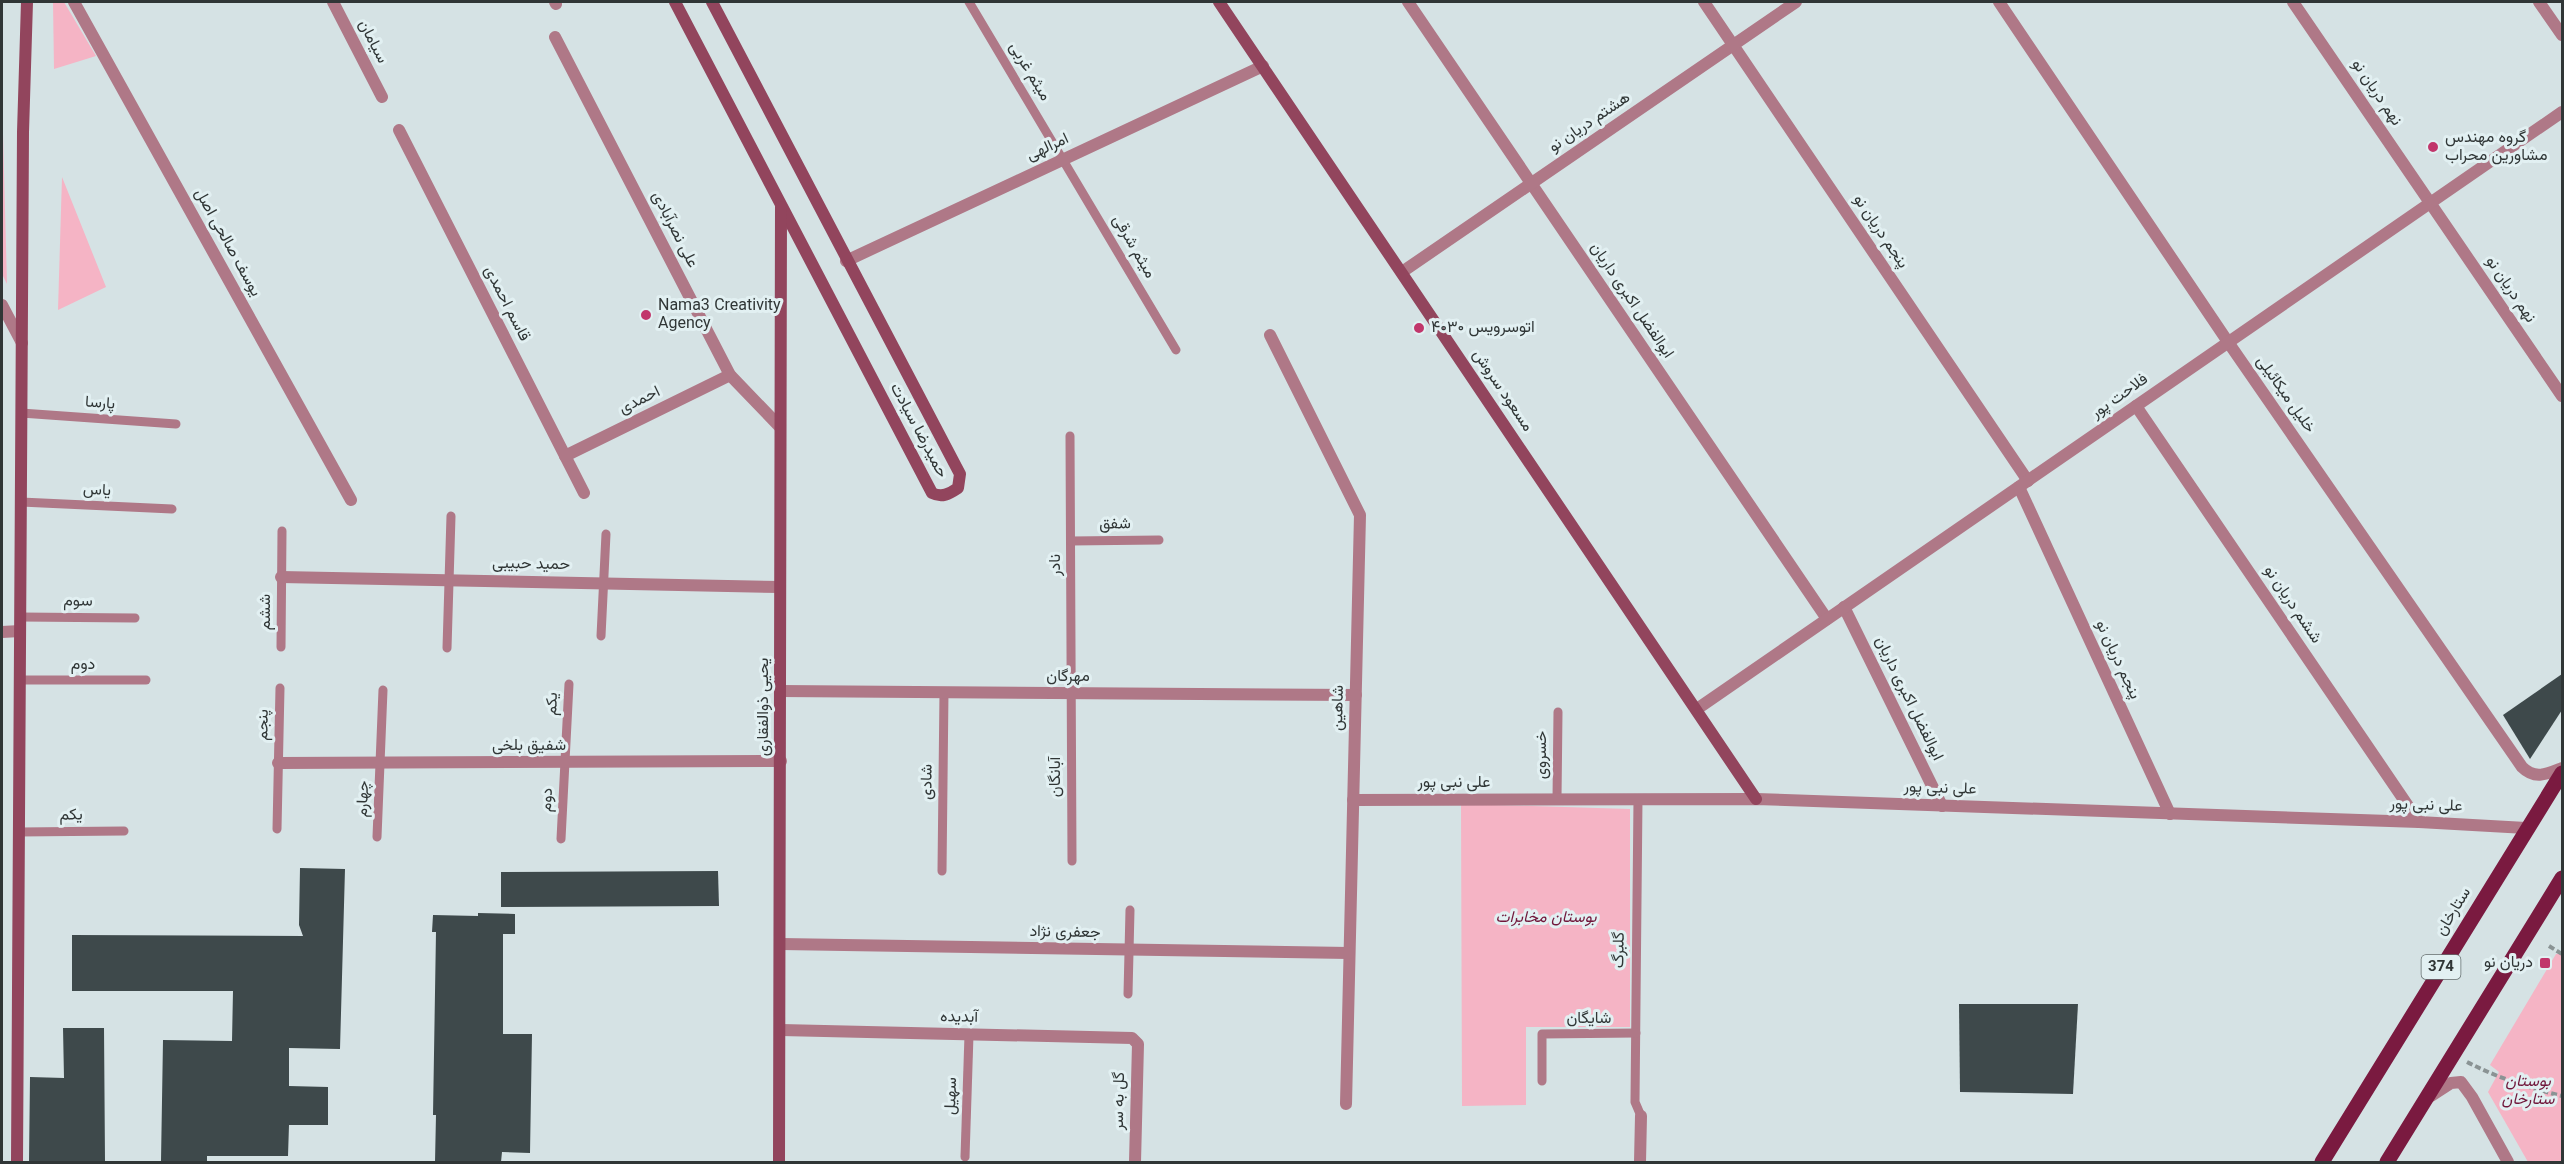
<svg xmlns="http://www.w3.org/2000/svg" width="2564" height="1164" viewBox="0 0 2564 1164" font-family="Georgia,Vazirmatn,serif">
	<style>
		.green { fill: #f5b4c5 }
		.building { fill: #3e494b }
		.lines { fill: none; stroke-linecap: round; stroke-linejoin: round }
		.path { stroke: #8a9394; stroke-width: 4; stroke-dasharray: 6 3; stroke-linecap: butt }
		.lane { stroke: #af7887; stroke-width: 9 }
		.street { stroke: #af7887; stroke-width: 12 }
		.secondary { stroke: #92455d; stroke-width: 12 }
		.primary { stroke: #7a1a40; stroke-width: 15 }
		.poi-dot { fill: #c1366b; stroke: #e2f0f2; stroke-width: 2 }
		.labels { text-anchor: middle; dominant-baseline: central; stroke-width: 6; stroke-linejoin: round; paint-order: stroke }
		.shield { fill: #e2f0f2; stroke: #656e6e; stroke-width: 1.5 }
		.shield-label { font-size: 15px; font-weight: bold; fill: #303636 }
		.street-label { font-size: 16px; fill: #303636; stroke: #e2f0f2 }
		.poi-label { font-size: 16px; fill: #303636; stroke: #e2f0f2; text-anchor: start }
		.park-label { font-size: 16px; font-style: italic; fill: #71173b; stroke: #e2f0f2 }
	</style>
	<rect width="100%" height="100%" fill="#d5e2e4"/>
	<g class="green">
		<path d="M53 2H64L96 56 54 69Z"/>
		<path d="M2 97 7 284 2 274Z"/>
		<path d="M62 177 106 287 58 310Z"/>
		<path d="M1461 804 1630 809V1027H1526V1105L1462 1106Z"/>
		<path d="M2562 953V1162H2528L2488 1092 2499 1072 2490 1065 2556 954Z"/>
	</g>
	<g class="building">
		<path d="M2562 674V710L2530 759 2503 715Z"/>
		<path d="M300 868 345 869 340 1049 289 1048V1086L328 1087V1125H289L288 1156H207V1162L161 1161 163 1040 232 1041 233 991H72V935L303 936 299 925Z"/>
		<path d="M718 871 719 906 501 907V872Z"/>
		<path d="M478 913 515 914V934H503V1034H532L530 1153 502 1152 501 1162H435L436 1115H433L436 932H432L433 915 478 916Z"/>
		<path d="M1959 1004H2078L2073 1094 1960 1092Z"/>
		<path d="M63 1028H104L105 1162H29L30 1077 64 1078Z"/>
	</g>
	<g class="lines">
		<g class="path">
			<path d="M2549 946 2562 954"/>
			<path d="M2467 1062C2498 1078 2529 1088 2562 1096"/>
		</g>
		<g class="lane">
			<path d="M969 2 1176 350"/>
			<path d="M21 413 176 424"/>
			<path d="M1070 436 1072 861"/>
			<path d="M21 502 172 509"/>
			<path d="M1071 541 1159 540"/>
			<path d="M20 617 135 618"/>
			<path d="M601 636 606 534"/>
			<path d="M281 647 282 531"/>
			<path d="M447 648 451 516"/>
			<path d="M20 680H146"/>
			<path d="M1557 799 1558 712"/>
			<path d="M1638 799 1635 1102 1641 1116"/>
			<path d="M277 829 280 688"/>
			<path d="M19 832 124 831"/>
			<path d="M377 837 383 690"/>
			<path d="M561 839 569 684"/>
			<path d="M942 871 944 692"/>
			<path d="M1128 994 1130 910"/>
			<path d="M1542 1081V1034L1636 1033"/>
			<path d="M965 1157 969 1035"/>
		</g>
		<g class="street">
			<path d="M74 2 351 500"/>
			<path d="M333 2 382 97"/>
			<path d="M555 2 556 4"/>
			<path d="M1408 2 1827 619"/>
			<path d="M1704 2 2028 481"/>
			<path d="M1999 2 2228 342 2522 767C2535 780 2547 774 2562 768"/>
			<path d="M2293 2 2562 396"/>
			<path d="M2539 2 2562 35"/>
			<path d="M555 37 730 375 780 427"/>
			<path d="M399 130 584 493"/>
			<path d="M846 261 1263 66"/>
			<path d="M1402 272 1796 2"/>
			<path d="M2 305 22 343"/>
			<path d="M1270 335 1360 515 1346 1104"/>
			<path d="M2136 406 2419 822"/>
			<path d="M565 456 730 375"/>
			<path d="M2019 487 2170 814"/>
			<path d="M281 577 780 587"/>
			<path d="M1844 607 1942 806"/>
			<path d="M2 632 20 631"/>
			<path d="M780 691 1356 695"/>
			<path d="M1697 709 2562 112"/>
			<path d="M278 763 781 761"/>
			<path d="M1353 800 1756 799 2419 822 2526 828"/>
			<path d="M781 944 1349 953"/>
			<path d="M781 1030 1132 1038 1138 1044 1135 1162"/>
			<path d="M2431 1096 2451 1083 2461 1082 2472 1097 2508 1162"/>
			<path d="M1640 1162 1641 1116"/>
		</g>
		<g class="secondary">
			<path d="M675 2 932 493C942 498 949 494 958 488L960 474 712 2"/>
			<path d="M1219 2 1756 799"/>
			<path d="M17 1162 23 132 27 2"/>
			<path d="M779 1162 781 207"/>
		</g>
		<g class="primary">
			<path d="M2322 1162 2562 773"/>
			<path d="M2387 1162 2562 878"/>
		</g>
	</g>
	<g class="poi-dot">
		<circle cx="2433" cy="147" r="6"/>
		<circle cx="646" cy="315" r="6"/>
		<circle cx="1419" cy="328" r="6"/>
		<rect x="2539" y="957" width="12" height="12" rx="3"/>
	</g>
	<g class="labels">
		<rect class="shield" x="2421.5" y="955" width="39" height="24" rx="4.5"/>
		<g class="shield-label">
			<text x="2441" y="967">374</text>
		</g>
		<g class="street-label">
			<text transform="translate(372 42) rotate(63)">سیامان</text>
			<text transform="translate(1029 72) rotate(59)">میثم غربی</text>
			<text transform="translate(2376 93) rotate(56)">نهم دریان‌ نو</text>
			<text transform="translate(1590 123) rotate(-34)">هشتم دریان‌ نو</text>
			<text transform="translate(1048 148) rotate(-25)">امرالهی</text>
			<text transform="translate(674 230) rotate(63)">علی نصرآبادی</text>
			<text transform="translate(1880 232) rotate(56)">پنجم دریان‌ نو</text>
			<text transform="translate(227 243) rotate(61)">یوسف صالحی اصل</text>
			<text transform="translate(1133 247) rotate(60)">میثم شرقی</text>
			<text transform="translate(2510 290) rotate(56)">نهم دریان نو</text>
			<text transform="translate(1631 301) rotate(56)">ابوالفضل اکبری داریان</text>
			<text transform="translate(506 304) rotate(63)">قاسم احمدی</text>
			<text transform="translate(1502 391) rotate(56)">مسعود سروش</text>
			<text transform="translate(2285 395) rotate(55)">خلیل میکائیلی</text>
			<text transform="translate(2120 397) rotate(-35)">فلاحت پور</text>
			<text transform="translate(640 401) rotate(-26)">احمدی</text>
			<text transform="translate(100 404) rotate(4)">پارسا</text>
			<text transform="translate(918 431) rotate(62)">حمیدرضا سیادت</text>
			<text transform="translate(97 491) rotate(3)">یاس</text>
			<text transform="translate(1115 525) rotate(-1)">شفق</text>
			<text transform="translate(531 565) rotate(1)">حمید حبیبی</text>
			<text transform="translate(1056 565) rotate(-90)">نادر</text>
			<text transform="translate(78 602) rotate(1)">سوم</text>
			<text transform="translate(2292 605) rotate(56)">ششم دریان نو</text>
			<text transform="translate(266 612) rotate(-90)">ششم</text>
			<text transform="translate(2117 660) rotate(65)">پنجم دریان‌ نو</text>
			<text x="83" y="665">دوم</text>
			<text x="1068" y="677">مهرگان</text>
			<text transform="translate(1908 699) rotate(64)">ابوالفضل اکبری داریان</text>
			<text transform="translate(553 704) rotate(-87)">یکم</text>
			<text transform="translate(764 707) rotate(-90)">یحیی ذوالفقاری</text>
			<text transform="translate(1339 708) rotate(-89)">شاهین</text>
			<text transform="translate(264 725) rotate(-89)">پنجم</text>
			<text x="529" y="746">شفیق بلخی</text>
			<text transform="translate(1542 755) rotate(-90)">خسروی</text>
			<text transform="translate(1056 777) rotate(-90)">آبانگان</text>
			<text transform="translate(928 782) rotate(-89)">شادی</text>
			<text x="1454" y="783">علی نبی پور</text>
			<text transform="translate(1940 789) rotate(2)">علی نبی پور</text>
			<text transform="translate(364 799) rotate(-88)">چهارم</text>
			<text transform="translate(548 800) rotate(-87)">دوم</text>
			<text transform="translate(2426 806) rotate(2)">علی نبی پور</text>
			<text transform="translate(71 816) rotate(-1)">یکم</text>
			<text transform="translate(2454 912) rotate(-59)">ستارخان</text>
			<text transform="translate(1065 933) rotate(1)">جعفری نژاد</text>
			<text transform="translate(1620 950) rotate(-89)">گلبرگ</text>
			<text transform="translate(959 1018) rotate(1)">آبدیده</text>
			<text x="1589" y="1019">شایگان</text>
			<text transform="translate(952 1096) rotate(-88)">سهیل</text>
			<text transform="translate(1120 1101) rotate(-89)">گل به سر</text>
		</g>
		<g class="poi-label">
			<text x="2445" y="138">گروه مهندس<tspan x="2445" dy="18">مشاورين محراب</tspan></text>
			<text x="658" y="306">Nama3 Creativity<tspan x="658" dy="18">Agency</tspan></text>
			<text x="1431" y="328">اتوسرویس ۴۰۳۰</text>
			<text x="2533" y="963" text-anchor="end">دریان نو</text>
		</g>
		<g class="park-label">
			<text x="1546" y="918">بوستان مخابرات</text>
			<text x="2528" y="1082">بوستان<tspan x="2528" dy="18">ستارخان</tspan></text>
		</g>
	</g>
	<rect width="2564" height="1164" fill="none" stroke="#303636" stroke-width="6"/>
</svg>
